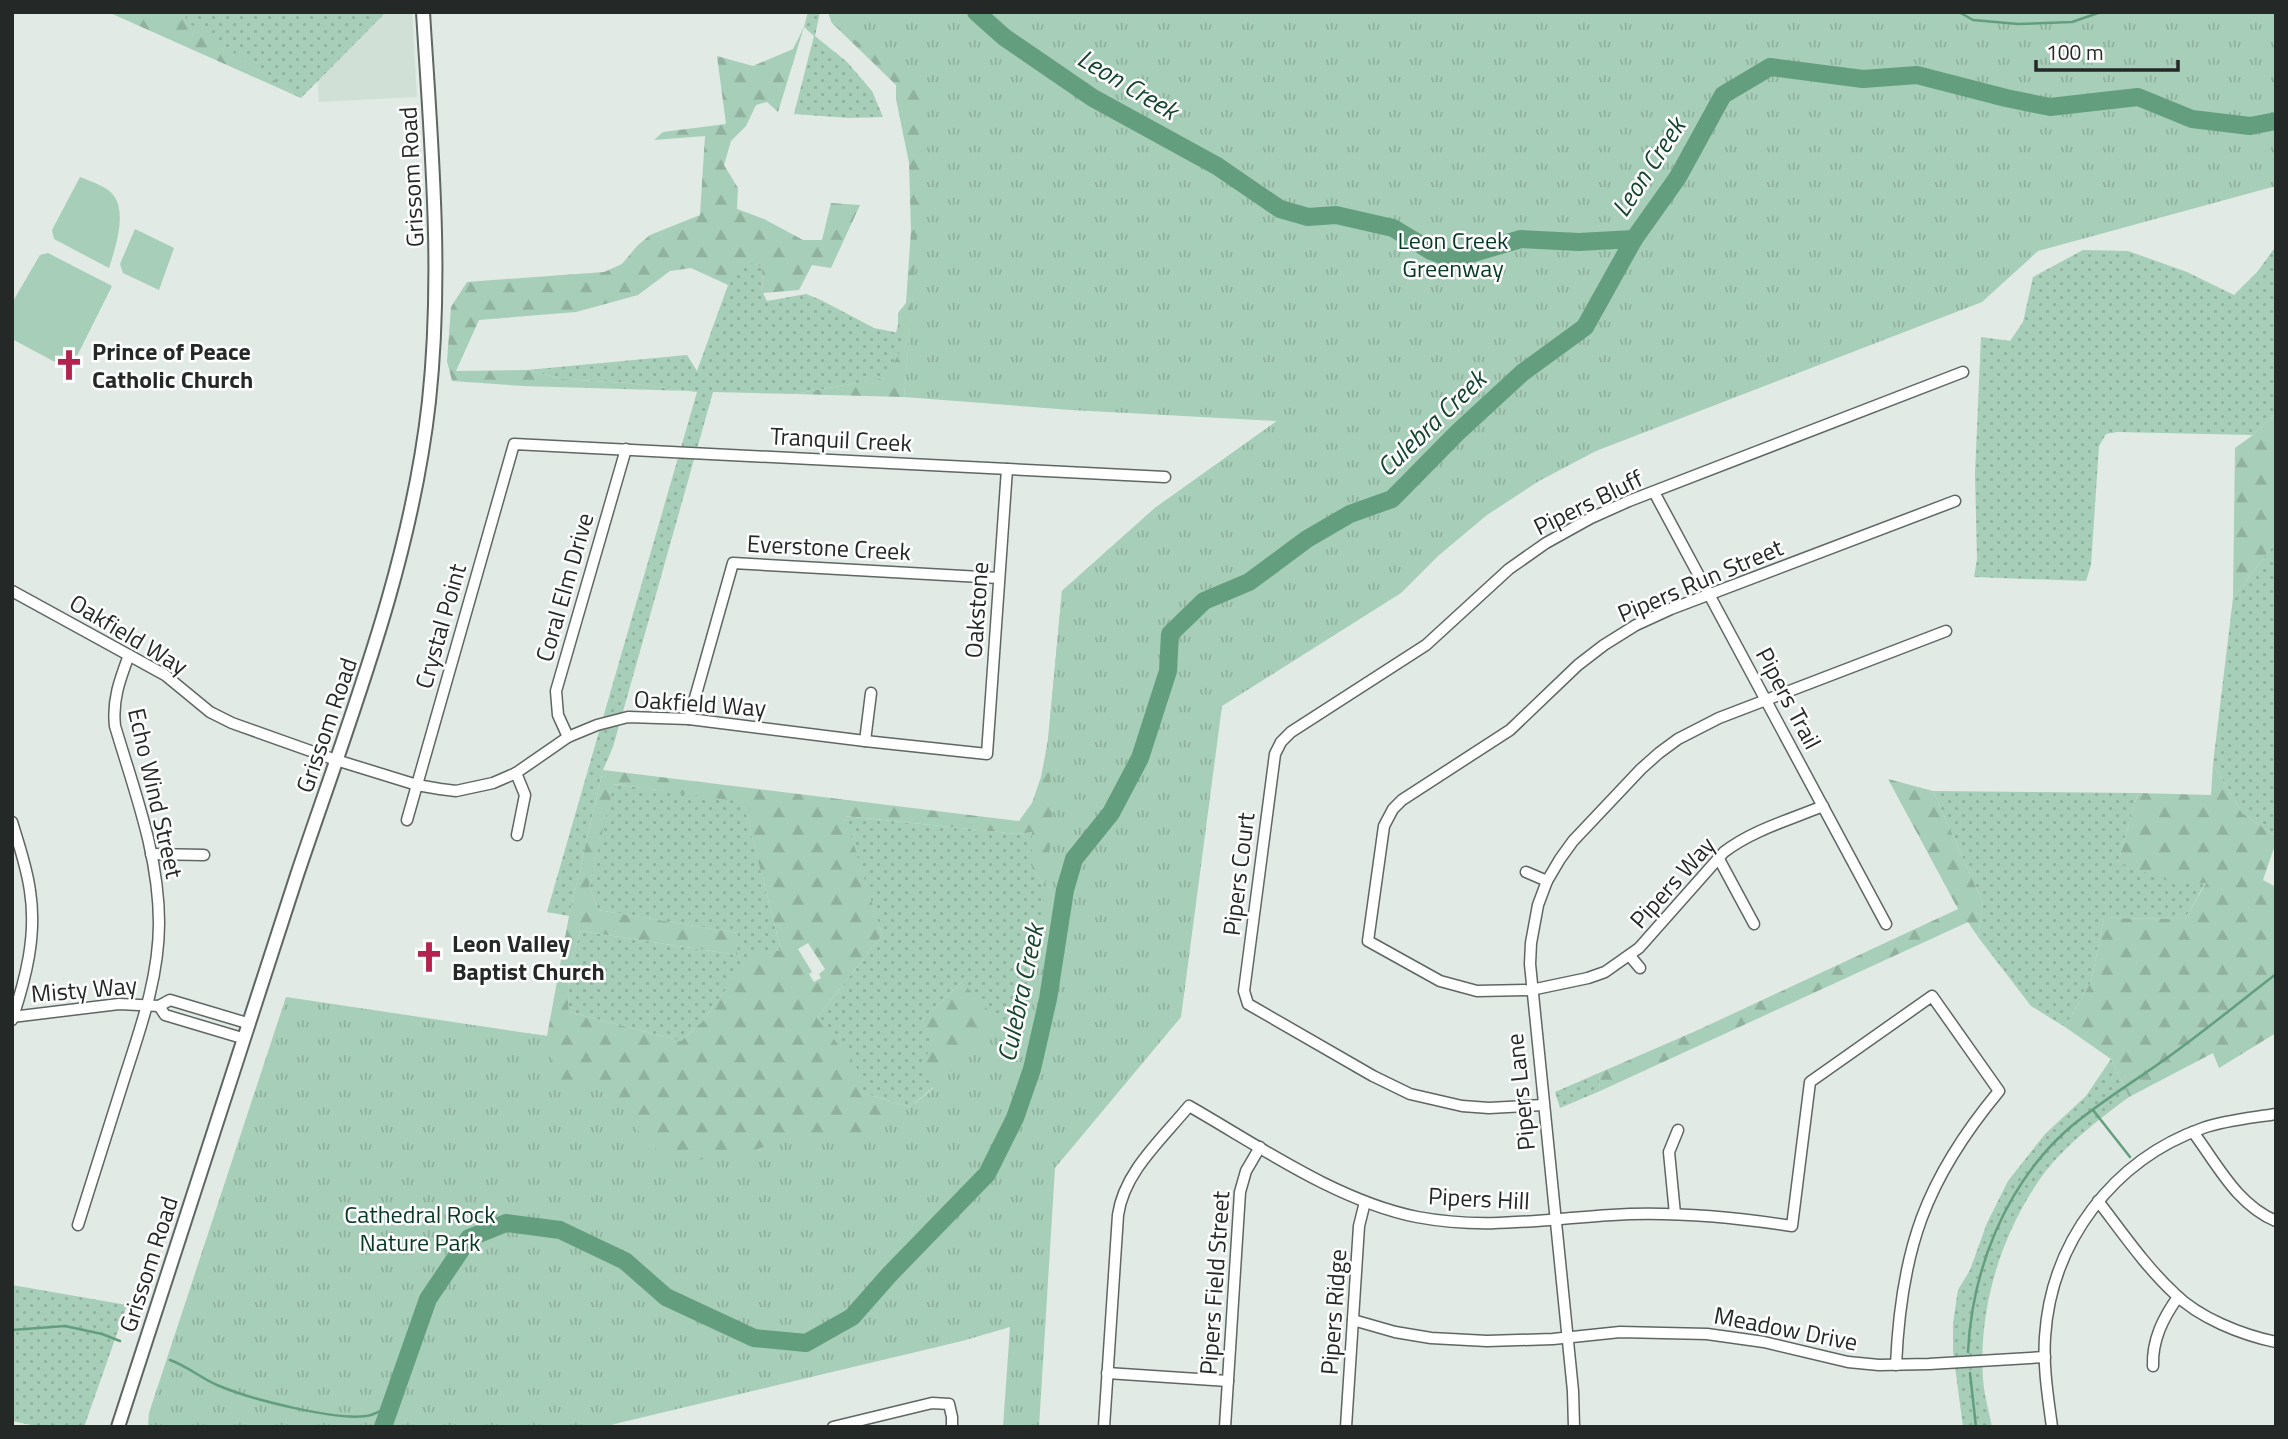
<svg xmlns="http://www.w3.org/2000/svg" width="2288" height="1439" viewBox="0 0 2288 1439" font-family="'Titillium Web',sans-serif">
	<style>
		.built { fill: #d0e0d6 }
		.grass { fill: url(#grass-dots) }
		.forest { fill: url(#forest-firs); fill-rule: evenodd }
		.park { fill: url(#park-tufts) }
		.pitch { fill: #a7ceb8 }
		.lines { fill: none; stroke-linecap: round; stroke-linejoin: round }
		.stream { stroke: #639e7f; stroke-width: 2.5 }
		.river { stroke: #639e7f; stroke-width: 18 }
		.minor-casing { stroke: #5f6762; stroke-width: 13 }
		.major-casing { stroke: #5f6762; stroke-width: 16 }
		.minor { stroke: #fff; stroke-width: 10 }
		.major { stroke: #fff; stroke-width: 12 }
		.labels { text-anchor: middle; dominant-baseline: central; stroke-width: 5; stroke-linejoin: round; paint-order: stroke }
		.street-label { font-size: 24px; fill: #242826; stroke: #fff }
		.park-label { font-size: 24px; fill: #073a25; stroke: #fff }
		.poi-label { font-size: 24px; font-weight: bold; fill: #242826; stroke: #fff; text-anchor: start }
		.water-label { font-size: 26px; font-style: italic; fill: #15452f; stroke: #fff }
	</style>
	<defs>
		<pattern id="grass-dots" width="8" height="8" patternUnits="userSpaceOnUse" patternTransform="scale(1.75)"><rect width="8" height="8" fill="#a7ceb8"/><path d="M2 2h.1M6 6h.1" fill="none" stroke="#90b19e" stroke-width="1.8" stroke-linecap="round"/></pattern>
		<pattern id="forest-firs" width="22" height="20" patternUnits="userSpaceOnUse" patternTransform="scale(1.75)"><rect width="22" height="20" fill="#a7ceb8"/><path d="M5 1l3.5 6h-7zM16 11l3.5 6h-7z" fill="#90b19e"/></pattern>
		<pattern id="park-tufts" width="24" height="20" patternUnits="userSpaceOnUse" patternTransform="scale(1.75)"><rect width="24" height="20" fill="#a7ceb8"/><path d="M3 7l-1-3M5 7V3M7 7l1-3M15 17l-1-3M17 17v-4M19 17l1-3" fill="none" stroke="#90b19e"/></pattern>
	</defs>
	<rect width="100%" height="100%" fill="#e1eae4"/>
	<path class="built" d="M313 12H412L417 97 319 102Z"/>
	<g class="grass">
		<path d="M185 12H386L301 98 185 21Z"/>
		<path d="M808 12H820L815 36 847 62 872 91 883 117 849 118 794 114 814 36 804 27Z"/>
		<path d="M918 233 904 397 909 338 886 378 794 394 713 392 613 747 603 770 569 916 547 912 697 392 628 383 562 379 527 370 687 355 697 371 728 285 745 260 762 267 763 293 767 301 806 294 821 300 874 328 909 335Z"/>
		<path d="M2276 246V413L2253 435 2117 432 2106 434 2099 446 2091 565 2086 581 1974 577 1977 559 1975 474 1981 337 2010 341 2023 322 2033 277 2083 250 2128 251 2187 272 2234 295 2258 271Z"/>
		<path d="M2276 542V836L2242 813 2213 764 2233 598Z"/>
		<path d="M613 784 743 801 781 950 750 957 702 1022 681 1041 569 1012C566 980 570 961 581 931L737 955V933L598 910 589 886Z"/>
		<path d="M1933 791 2138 793 2118 862 2206 882 2185 919 2104 918 2091 982 2065 1027 2031 1006 1978 937 1983 903Z"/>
		<path d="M844 816 1018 834 1032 832V868L1053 901 1040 1012 928 1112 962 982 922 1020 937 1042 934 1087 910 1107 863 1093 817 1018 882 935Z"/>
		<path d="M2111 1059 2129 1097C2099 1119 2068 1143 2045 1172 2002 1230 1978 1307 1983 1379 1984 1395 1989 1411 1992 1427H1963L1953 1351V1323L1958 1290 1970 1270 1987 1223 2008 1181 2045 1134 2086 1096Z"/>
		<path d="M1599 1073 1600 1091 1560 1108 1555 1092Z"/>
		<path d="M12 1285 127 1305 84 1427H41L12 1421Z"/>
	</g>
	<g class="forest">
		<path d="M108 12H185L186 21 301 98Z"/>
		<path d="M828 12 1483 390 1053 901 1032 868V832L1018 834 845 816 882 935 817 1018 860 1072 863 1093 910 1107 934 1088 918 1066 936 1042 922 1020 962 982 1019 1043 682 1298 526 1033 547 1036 569 916 603 770 1019 821 1032 803 1041 777 1048 740 1062 591 1155 508 1277 421 918 234 904 397 794 394 885 378 909 336 896 333 898 325V313L906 303 911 230 909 163 896 99V85L832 23ZM614 784 743 802 781 950 750 956 702 1022 681 1041 569 1012C566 980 570 961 581 931L737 955 738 933 598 910 589 886ZM808 943 825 969 819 974 821 978 814 982 809 974 812 972 798 949Z"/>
		<path d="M804 27 778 112 767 102 756 105 746 126 731 141 724 165 738 188 737 209 764 219 803 240H822L831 203 860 205 831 268 812 265 799 290 763 293 762 267 746 261 728 285 691 268 670 271 638 295 576 312 479 320 456 371 527 370 562 379 628 383 690 391 523 386 452 381 447 361 451 307 467 282 604 272 622 264 637 246 650 235 700 215 705 136 654 140 663 132 726 124 717 56 753 66 793 49Z"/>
		<path d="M2276 413V542L2233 598 2235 448 2253 435Z"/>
		<path d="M2213 764 2242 813 2276 836V842L2263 880 2276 887V1033L2219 1068 2213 1053 2129 1097 2111 1059 2065 1027 2091 982 2104 918 2185 919 2206 883 2176 884 2118 862 2138 793 2211 795Z"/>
		<path d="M1888 779 1933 791 1983 903 1978 937 1968 922 1600 1091 1599 1073 1698 1030 1958 909Z"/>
	</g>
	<path class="park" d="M828 12H2276V186L2038 251 1982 302 1596 451 1539 481 1487 515 1438 556 1401 593 1222 706 1181 1017 1055 1168 1039 1427H1003L1010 1327 962 1341 602 1427H148L149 1413 286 997 547 1036 558 1084 596 1086 620 1105 648 1144 674 1161 727 1158 797 1137 870 1133 919 1102 1032 993 1053 824 1048 740 1062 591 1155 508 1277 421 1071 410 904 397 929 94 832 23Z"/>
	<g class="pitch">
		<path d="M80 177C92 182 107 186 114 196 127 214 115 249 109 268L54 239 52 230Z"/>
		<path d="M135 229 174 248 159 290 123 273 120 264Z"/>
		<path d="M48 253 112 286 70 370 12 339V303L40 255Z"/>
	</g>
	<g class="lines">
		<g class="stream">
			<path d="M1959 12 1973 20 2018 24 2072 22 2101 12"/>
			<path d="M2093 1110 2130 1157"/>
			<path d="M12 1330 65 1326 102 1334 120 1341"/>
			<path d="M1968 1352C1972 1270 2005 1186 2067 1130 2099 1102 2137 1080 2171 1055 2207 1029 2241 1001 2276 974"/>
			<path d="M170 1360C187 1366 201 1378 217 1385 247 1398 340 1423 371 1415 377 1413 384 1409 390 1406"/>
			<path d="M1970 1373 1976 1427"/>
		</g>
		<g class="river">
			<path d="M976 12 1004 37 1093 98 1217 166 1280 209 1308 217 1336 215 1393 228 1431 251 1453 259 1521 239 1579 242 1634 239"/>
			<path d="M383 1427 428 1299 469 1238 506 1223 560 1230 625 1261 666 1297 754 1338 806 1343 852 1317 889 1275 987 1174 1015 1118 1032 1069 1048 999 1065 890 1074 859 1111 813 1140 758 1168 671 1170 634 1204 601 1249 582 1307 539 1350 514 1392 499 1457 433 1522 373 1585 327 1634 239 1678 177 1723 95 1770 67 1863 79 1917 75 2006 98 2050 107 2138 97 2192 119 2250 126 2276 121"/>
		</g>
		<defs>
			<g id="minor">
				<path d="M1654 492 1886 924"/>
				<path d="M12 591 165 675 210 712 232 723 336 760 417 785 440 789 456 791 493 783 516 773 568 737 597 725 628 717 689 719 865 741 987 754 1007 469"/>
				<path d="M689 719 733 563 999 578"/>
				<path d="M568 737 558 715 556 691 626 449"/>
				<path d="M865 741 871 693"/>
				<path d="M516 773 525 795 517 835"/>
				<path d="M1823 806C1789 820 1753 830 1724 852L1639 948 1605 972 1588 978 1531 990 1477 991 1440 981 1368 941 1384 826 1393 809 1402 800 1510 730 1578 665 1604 645 1636 625 1671 609 1955 501"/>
				<path d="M407 820 514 444 1165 477"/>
				<path d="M12 822C19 845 27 868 30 891 37 935 26 978 12 1020"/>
				<path d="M151 854 204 855"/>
				<path d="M1719 859 1754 924"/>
				<path d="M1526 872 1547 881"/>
				<path d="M1630 956 1640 968"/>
				<path d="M159 1006 165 1015 242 1038"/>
				<path d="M12 1017 119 1004 159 1006 170 1000 247 1023"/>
				<path d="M1543 1105 1489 1108 1462 1106 1410 1094 1373 1076 1248 1004 1244 991 1275 754 1281 742 1291 732 1426 645 1509 569 1546 543 1591 518 1629 501 1963 372"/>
				<path d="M2193 1132C2217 1164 2237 1205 2276 1221"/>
				<path d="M2098 1201C2122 1232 2145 1266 2174 1293 2199 1318 2242 1335 2276 1342"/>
				<path d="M1675 1214 1669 1152 1678 1130"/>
				<path d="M78 1225C94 1174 110 1124 126 1073 142 1024 159 975 159 923 159 855 134 790 115 726 112 700 120 679 129 655"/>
				<path d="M1353 1320 1395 1332 1431 1338 1487 1341 1553 1339 1620 1332 1707 1334 1764 1342 1848 1362 1879 1365 1929 1364 2045 1357"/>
				<path d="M2153 1366C2152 1340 2163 1318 2178 1297"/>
				<path d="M1107 1373 1228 1381"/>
				<path d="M833 1427 932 1403 949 1404 952 1417V1427"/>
				<path d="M1104 1427 1118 1215C1124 1172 1162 1139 1189 1106 1259 1146 1337 1201 1417 1217 1486 1230 1543 1219 1612 1215 1672 1211 1732 1217 1792 1226L1810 1082 1932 996 1999 1091C1925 1180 1901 1250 1896 1365"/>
				<path d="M1225 1427 1240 1192 1246 1171 1260 1147"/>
				<path d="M1346 1427 1359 1226 1365 1202"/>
				<path d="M1574 1427 1573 1391 1530 964 1531 943 1538 905 1547 881 1560 859 1573 841 1641 769 1659 753 1678 739 1719 718 1946 631"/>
				<path d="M2052 1427C2048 1397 2043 1367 2045 1337 2051 1242 2113 1160 2203 1128 2226 1120 2251 1118 2276 1114"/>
			</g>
			<path id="major" d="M118 1427C177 1242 236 1058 297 875 349 720 411 565 429 401 443 271 431 142 423 12"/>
		</defs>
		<use href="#minor" class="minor-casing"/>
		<use href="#major" class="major-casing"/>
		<use href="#minor" class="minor"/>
		<use href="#major" class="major"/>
	</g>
	<defs>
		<symbol id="church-bare" viewBox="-9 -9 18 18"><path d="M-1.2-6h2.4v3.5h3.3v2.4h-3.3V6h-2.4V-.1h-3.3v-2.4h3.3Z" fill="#b4234d" stroke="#fff" stroke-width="2.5" paint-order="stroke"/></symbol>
	</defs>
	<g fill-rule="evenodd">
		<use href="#church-bare" x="47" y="343" width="44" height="44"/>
		<use href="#church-bare" x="407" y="935" width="44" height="44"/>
	</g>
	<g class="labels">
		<g class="street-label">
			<text transform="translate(411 177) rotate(-93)">Grissom Road</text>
			<text transform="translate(841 439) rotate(3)">Tranquil Creek</text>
			<text transform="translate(1588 502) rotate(-26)">Pipers Bluff</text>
			<text transform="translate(829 547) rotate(3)">Everstone Creek</text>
			<text transform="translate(1700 580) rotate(-23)">Pipers Run Street</text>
			<text transform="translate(564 587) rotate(-74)">Coral Elm Drive</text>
			<text transform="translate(976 610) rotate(-86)">Oakstone</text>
			<text transform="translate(440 626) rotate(-74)">Crystal Point</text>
			<text transform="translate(129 634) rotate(31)">Oakfield Way</text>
			<text transform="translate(1789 698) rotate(62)">Pipers Trail</text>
			<text transform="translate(700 703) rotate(4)">Oakfield Way</text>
			<text transform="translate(326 725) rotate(-71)">Grissom Road</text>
			<text transform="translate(156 793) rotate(77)">Echo Wind Street</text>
			<text transform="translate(1238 874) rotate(-83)">Pipers Court</text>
			<text transform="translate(1672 882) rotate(-48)">Pipers Way</text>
			<text transform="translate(84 989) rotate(-5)">Misty Way</text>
			<text transform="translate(1520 1092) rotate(-96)">Pipers Lane</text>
			<text transform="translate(1479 1198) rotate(3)">Pipers Hill</text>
			<text transform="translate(148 1264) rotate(-72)">Grissom Road</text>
			<text transform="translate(1214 1283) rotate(-86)">Pipers Field Street</text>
			<text transform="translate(1333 1312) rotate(-86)">Pipers Ridge</text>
			<text transform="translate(1786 1328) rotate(11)">Meadow Drive</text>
		</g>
		<g class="park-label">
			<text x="1453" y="240">Leon Creek<tspan x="1453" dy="28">Greenway</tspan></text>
			<text x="420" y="1214">Cathedral Rock<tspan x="420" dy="28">Nature Park</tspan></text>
		</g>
		<g class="poi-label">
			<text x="92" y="351">Prince of Peace<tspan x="92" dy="28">Catholic Church</tspan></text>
			<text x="452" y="943">Leon Valley<tspan x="452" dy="28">Baptist Church</tspan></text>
		</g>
		<g class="water-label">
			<text transform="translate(1128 84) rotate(31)">Leon Creek</text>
			<text transform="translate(1648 167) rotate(-57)">Leon Creek</text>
			<text transform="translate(1431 423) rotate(-44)">Culebra Creek</text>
			<text transform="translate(1020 993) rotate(-78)">Culebra Creek</text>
		</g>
	</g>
	<rect width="2288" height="1439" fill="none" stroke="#242826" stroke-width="28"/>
	<path d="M2036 60v10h142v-10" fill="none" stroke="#242826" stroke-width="3.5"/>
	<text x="2046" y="60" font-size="21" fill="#242826" stroke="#ffffff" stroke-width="5" paint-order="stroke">100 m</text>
</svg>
